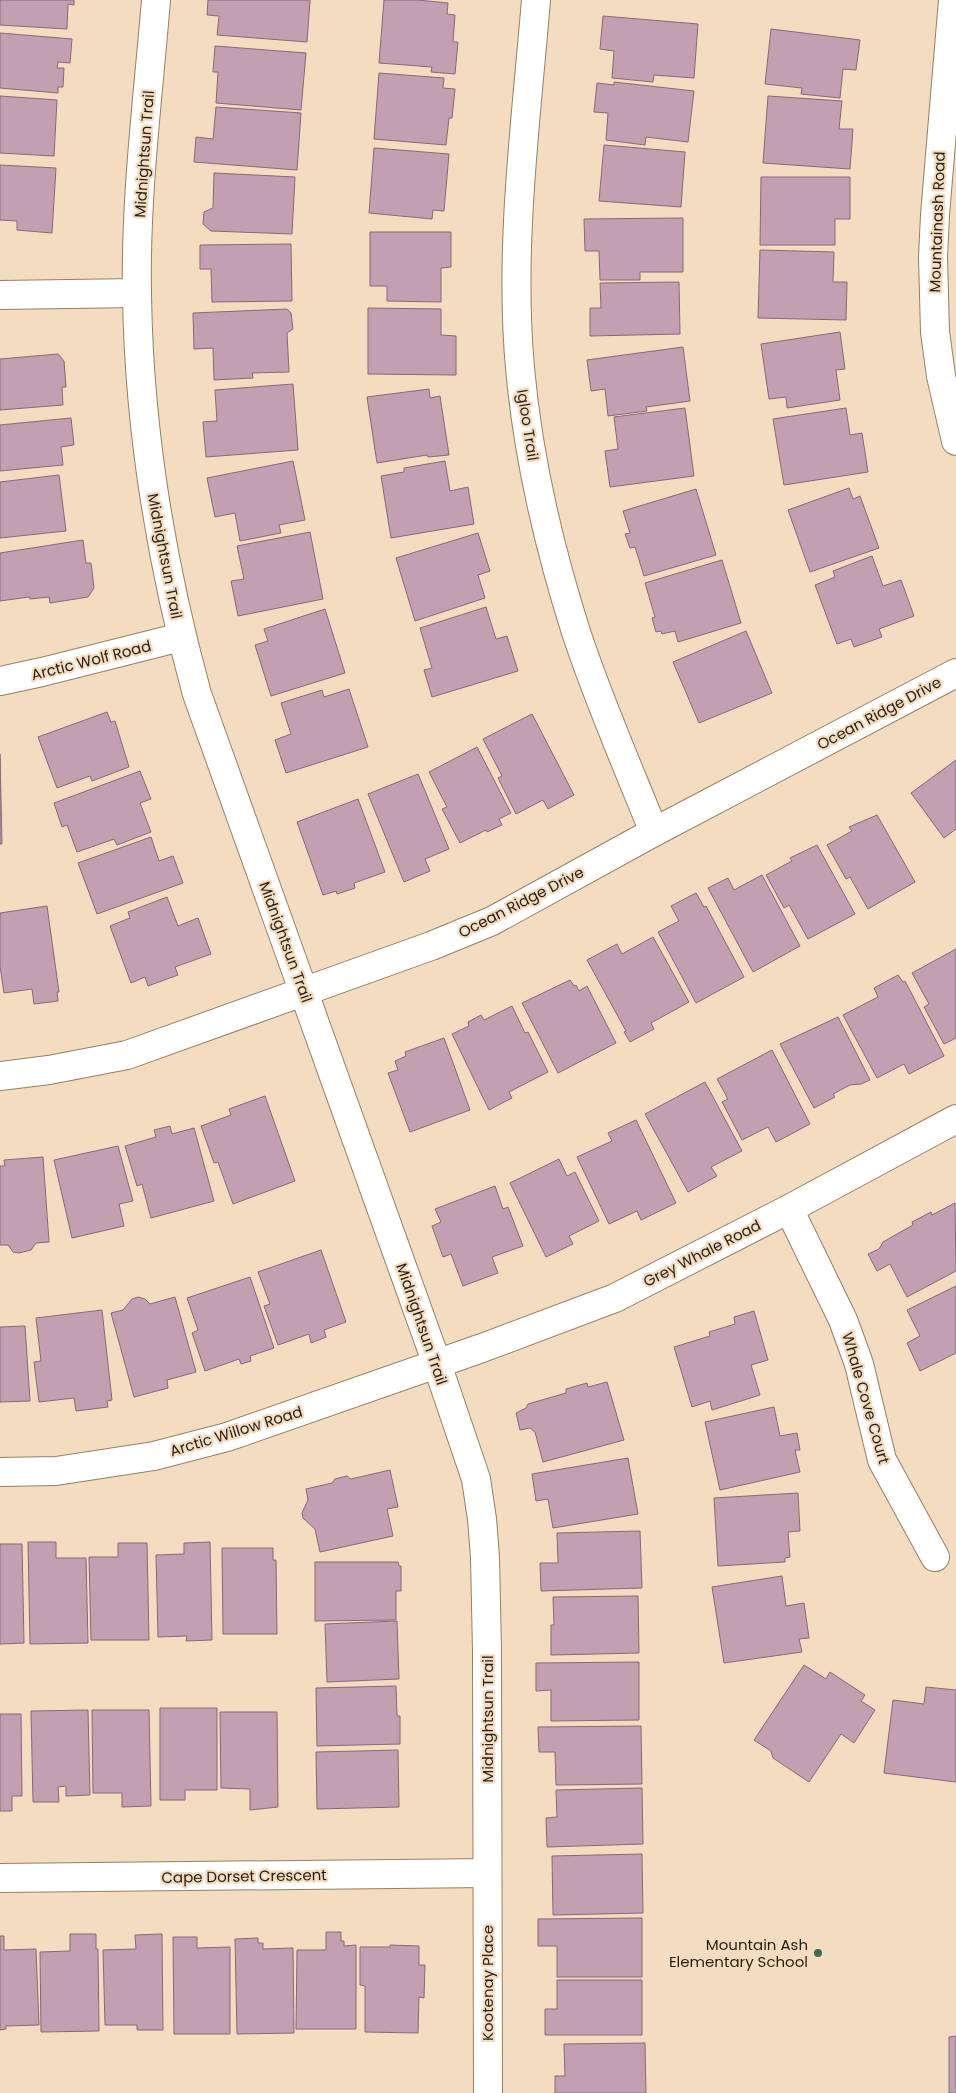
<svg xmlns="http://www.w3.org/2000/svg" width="956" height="2093" viewBox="0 0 956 2093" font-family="Poppins,sans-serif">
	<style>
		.building { fill: #c2a0b1; stroke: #886878 }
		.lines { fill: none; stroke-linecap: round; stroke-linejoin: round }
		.minor-casing { stroke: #958065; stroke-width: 30 }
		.minor { stroke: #fff; stroke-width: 28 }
		.poi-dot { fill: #366d54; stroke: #f3dcbf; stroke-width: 2 }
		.labels { text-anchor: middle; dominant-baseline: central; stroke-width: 4.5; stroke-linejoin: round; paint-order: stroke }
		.street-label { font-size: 15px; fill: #271e13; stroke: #f3dcbf }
		.poi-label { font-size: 15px; fill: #271e13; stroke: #f3dcbf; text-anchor: end }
	</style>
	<rect width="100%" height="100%" fill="#f3dcbf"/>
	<g class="building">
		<path d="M0 0H74V5L68 4 67 29 0 25Z"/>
		<path d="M208 0H310L307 42 217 35 219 16 207 15Z"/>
		<path d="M384 0H417L448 3 447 14 455 15 453 42H458L455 74 431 72 432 67 379 63Z"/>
		<path d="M603 16 698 24 694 78 654 75 653 82 612 78 614 51 600 49Z"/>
		<path d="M771 29 860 40 856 70 843 69 840 98 801 94 802 88 765 84Z"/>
		<path d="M0 33 72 39 70 63 58 62 57 68H64L63 87H58V93L0 88Z"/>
		<path d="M215 46 306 53 301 110 216 103 218 72H213Z"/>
		<path d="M379 73 444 78 443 88 455 89 452 118H449L446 145 374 139Z"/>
		<path d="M614 82 694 91 688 142 646 137 645 145 606 140 608 113 594 112 597 83 614 85Z"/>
		<path d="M0 96 57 100 54 156 0 153Z"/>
		<path d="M768 96 842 101 839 129H853L850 169 763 163Z"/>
		<path d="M216 107 301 113 297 170 194 162 196 137 213 139Z"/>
		<path d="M604 145 685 152 681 207 599 201Z"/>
		<path d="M374 148 449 154 444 211 433 210 432 219 369 213Z"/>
		<path d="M0 165 56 168 52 233 17 230V221L0 220Z"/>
		<path d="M214 173 295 177 292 234 211 231 203 224 204 212 213 208Z"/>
		<path d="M761 177H850V219H835V245H760Z"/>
		<path d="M679 218H683V272H640V280H600L599 251H585L584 219Z"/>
		<path d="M370 232H451V267L441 268V302L387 301V286H370Z"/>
		<path d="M291 244 292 301 212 302 211 269H200V245Z"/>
		<path d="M760 250 834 252 833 282H847L846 320 758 318Z"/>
		<path d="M679 282 680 334 590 336V308H601L600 283Z"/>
		<path d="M368 308 441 309V335L456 336V375L368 374Z"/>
		<path d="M287 309 291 313 293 329 287 333 289 372 252 373 253 378 214 380 213 348 194 349 193 313Z"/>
		<path d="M840 332 845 369 836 370 840 400 787 408 786 397 769 399 761 344Z"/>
		<path d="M683 347 690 401 646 407 647 411 608 416 605 389 591 391 587 360Z"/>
		<path d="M58 354 64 361 66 387H62L63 405 0 410V359Z"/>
		<path d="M293 384 298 450 206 457 203 422 217 421 215 390Z"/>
		<path d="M429 389 430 398 440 396 449 455 428 457 427 455 377 463 367 397Z"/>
		<path d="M685 408 694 476 610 487 605 451 618 449 614 417Z"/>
		<path d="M846 408 850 435 862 433 868 472 784 485 773 419Z"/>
		<path d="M71 418 74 445 61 447 63 465 0 471V425Z"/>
		<path d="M293 461 305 520 279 525 281 533 240 541 235 513 215 517 207 478Z"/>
		<path d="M445 461 450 491 468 487 474 524 391 538 381 476 404 472V468Z"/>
		<path d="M59 475 66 531 0 538V482Z"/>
		<path d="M849 488 853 499 860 496 879 548 810 572 788 510Z"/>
		<path d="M696 489 716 555 644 576 635 547 630 548 625 534 630 533 623 511Z"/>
		<path d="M310 532 323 599 238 616 231 581 244 579 237 546Z"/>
		<path d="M478 533 490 571 478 575 485 598 415 621 396 558Z"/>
		<path d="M83 540 86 563H91L94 588 88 597 50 603 49 597 30 599 29 597 0 601V553Z"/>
		<path d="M872 556 883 586 901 580 914 616 879 629 882 637 854 647 851 639 837 644 815 585 835 577 833 571Z"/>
		<path d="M722 560 741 623 678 642 675 631 662 634 661 631 656 632 652 618 655 617 645 583Z"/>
		<path d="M486 607 496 639 507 636 518 671 432 697 424 670 432 668 420 628Z"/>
		<path d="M325 609 345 673 271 696 255 645 268 641 264 629Z"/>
		<path d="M746 631 772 693 699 723 673 662Z"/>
		<path d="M349 689 368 747 286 773 275 740 291 734 281 703 322 690 324 697Z"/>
		<path d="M107 712 111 722 115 721 129 767 92 781 90 776 57 788 38 737Z"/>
		<path d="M532 714 574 795 548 809 543 800 516 814 498 778 502 776 483 739Z"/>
		<path d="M477 747 511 813 499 819 502 825 487 832 486 830 460 843 442 809 447 807 429 772Z"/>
		<path d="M0 754 2 844H0Z"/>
		<path d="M956 760V829L944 838 911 793Z"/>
		<path d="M140 771 151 799 140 803 151 832 117 845 114 839 77 852 67 825 62 827 54 803Z"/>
		<path d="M418 774 449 849 425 859 430 871 404 882 368 794Z"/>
		<path d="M358 799 385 872 354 883 355 888 337 894 336 891 323 895 297 822Z"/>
		<path d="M877 815 915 882 868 909 850 877 846 879 827 845 852 831 849 827Z"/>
		<path d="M151 837 159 861 173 856 183 883 97 914 78 863Z"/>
		<path d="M817 845 855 914 808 939 789 905 784 908 766 875 792 861 790 858Z"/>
		<path d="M762 875 800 946 753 972 708 888 728 878 734 890Z"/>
		<path d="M696 893 704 907 706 906 744 977 696 1003 658 932 679 921 671 906Z"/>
		<path d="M167 897 178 926 198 918 211 954 175 967 178 975 148 986 145 977 131 983 110 926 130 918 128 912Z"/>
		<path d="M47 906 59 992H57L58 1001 34 1004 32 989 4 993 0 966V913Z"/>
		<path d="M653 937 689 1002 651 1023 654 1029 630 1042 624 1032 626 1031 587 960 617 944 622 954Z"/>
		<path d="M956 949V1038L944 1044 924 1007 929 1004 912 973Z"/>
		<path d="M898 975 903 982 905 981 944 1056 909 1074 904 1064 877 1078 843 1015 878 997 874 988Z"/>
		<path d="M570 980 574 986 576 985 579 991 587 986 616 1043 558 1073 522 1003Z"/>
		<path d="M512 1006 525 1033 528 1032 548 1072 509 1092 512 1098 489 1110 452 1034 469 1026 468 1022 481 1015 484 1020Z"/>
		<path d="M838 1017 870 1080 861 1084 850 1085 833 1094 835 1097 814 1108 780 1044Z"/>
		<path d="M444 1038 470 1110 410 1132 388 1073 398 1070 395 1061 406 1056 405 1052Z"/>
		<path d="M772 1050 810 1124 776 1142 768 1127 742 1140 722 1102 728 1099 717 1079Z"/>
		<path d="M705 1082 742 1151 711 1167 717 1176 688 1192 645 1114Z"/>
		<path d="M265 1096 295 1181 233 1204 218 1162 214 1163 201 1126 231 1115 229 1109Z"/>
		<path d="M636 1120 676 1203 641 1220 637 1211 609 1224 577 1157 612 1141 608 1133Z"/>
		<path d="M170 1126 172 1134 194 1128 214 1201 151 1218 142 1184 137 1186 125 1146 156 1137 154 1130Z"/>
		<path d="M118 1146 133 1201 119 1204 124 1226 72 1238 54 1160Z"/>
		<path d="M43 1157 49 1242 36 1243 31 1250 19 1253 13 1252 8 1245H0V1166H5L4 1160Z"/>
		<path d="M559 1159 567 1176 575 1172 599 1221 569 1236 573 1244 546 1257 510 1183Z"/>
		<path d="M495 1186 503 1209 508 1207 523 1246 492 1257 498 1273 463 1286 451 1254 443 1257 432 1226 441 1222 435 1209Z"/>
		<path d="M955 1203 956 1271 907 1297 890 1264 877 1271 868 1254 879 1249 883 1242 913 1225 912 1222 931 1212 932 1215Z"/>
		<path d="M321 1250 346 1322 324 1330 326 1337 311 1343 309 1334 278 1345 264 1306 270 1304 258 1272Z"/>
		<path d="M250 1277 274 1348 250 1356 251 1361 241 1364 239 1359 205 1371 192 1333 198 1330 187 1298Z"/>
		<path d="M956 1286V1353L920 1371 907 1343 920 1336 907 1310Z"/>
		<path d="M138 1297 145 1299 150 1304 175 1297 196 1372 167 1380 168 1388 134 1397 111 1313 123 1310 132 1299Z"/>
		<path d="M102 1310 112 1400 107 1401 108 1407 76 1411 74 1398 39 1402 34 1362 41 1361 36 1318Z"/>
		<path d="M754 1311 768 1360 751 1365 760 1395 712 1410 710 1401 692 1407 674 1347 710 1336 709 1332 735 1324 734 1317Z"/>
		<path d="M25 1326 30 1401 0 1402V1327Z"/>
		<path d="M607 1382 624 1440 543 1462 535 1432 530 1428 520 1430 516 1413 526 1408 528 1404 566 1393V1389L587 1383 588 1387Z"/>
		<path d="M774 1407 780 1436 797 1433 800 1450H795L800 1472 720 1490 705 1422Z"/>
		<path d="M628 1458 638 1514 553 1528 548 1499 536 1501 532 1474Z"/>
		<path d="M390 1470 398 1507 387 1509 393 1536 320 1552 315 1529 303 1518 302 1513 308 1500 306 1489 332 1483 335 1479 347 1476 351 1479Z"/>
		<path d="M798 1493 800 1531 788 1532 790 1557 785 1558V1562L718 1566 714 1498Z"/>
		<path d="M640 1531 642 1588 541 1591 540 1563H558L557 1533Z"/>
		<path d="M28 1542H56V1558H86L88 1643 30 1644Z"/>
		<path d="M210 1542 212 1640 186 1641 187 1636 158 1637 156 1555 184 1554V1543Z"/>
		<path d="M118 1543H147L149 1640H91L89 1557H118Z"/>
		<path d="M0 1544H22L24 1643 0 1644Z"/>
		<path d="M222 1548H273V1560H276L277 1634H223Z"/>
		<path d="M315 1562H398L399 1566H401V1591H396V1620L315 1621Z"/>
		<path d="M782 1576 786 1606 804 1603 809 1638 799 1639 802 1652 724 1663 712 1587Z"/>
		<path d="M638 1596 639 1653 551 1655V1625H554L553 1597Z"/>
		<path d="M397 1621 399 1679 327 1682 325 1624Z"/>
		<path d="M639 1662V1720L551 1721V1690L536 1691V1663Z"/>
		<path d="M804 1665 826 1679 830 1672 865 1695 861 1701 875 1710 854 1743 841 1734 809 1782 773 1758 771 1751 754 1740Z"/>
		<path d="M396 1686 397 1716H400V1744L317 1746 316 1688Z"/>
		<path d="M926 1687 956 1690V1782L884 1773 893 1700 924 1704Z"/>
		<path d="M160 1708H217V1790H185V1800H160Z"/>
		<path d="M88 1710 90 1795 66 1796V1786L58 1787 59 1802H33L31 1711Z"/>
		<path d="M92 1710H149L151 1806 122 1807V1793H93Z"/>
		<path d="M220 1712H277L278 1807 250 1810V1789L221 1788Z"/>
		<path d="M0 1714H21L22 1796H12V1811H0Z"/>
		<path d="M641 1726 642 1784 556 1785 555 1752H539L538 1727Z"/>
		<path d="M398 1750 399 1807 317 1809 316 1752Z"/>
		<path d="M642 1788 643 1844 547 1847 546 1818 557 1817 556 1790Z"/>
		<path d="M642 1854 643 1913 553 1915 552 1856Z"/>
		<path d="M642 1918V1977H557V1946H538V1919Z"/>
		<path d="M326 1932H341V1941H344V1946L356 1945V2029H296L297 1950H326Z"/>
		<path d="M70 1934H96V1949H98L99 2031 41 2032 40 1952 70 1951Z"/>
		<path d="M162 1934 163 2030H137V2025H105L103 1950 136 1949 135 1935Z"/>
		<path d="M0 1936H4V1950L36 1949 39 2025 6 2026V2029L0 2030Z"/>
		<path d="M173 1937H197V1948L230 1947V2034H174Z"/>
		<path d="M258 1938V1943H263V1949L293 1948 294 2033 237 2034 235 1939Z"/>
		<path d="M390 1945 419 1946V1965H425L424 1998 419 1997 418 2033 365 2032V1986L360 1985V1947H390Z"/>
		<path d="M557 1980H642V2035H545V2009H557Z"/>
		<path d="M956 2036V2093H949V2037Z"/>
		<path d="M645 2043 646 2093H555V2076H565L564 2044Z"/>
	</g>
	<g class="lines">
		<defs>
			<g id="minor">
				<path d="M156 0C148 98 135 197 137 295 139 431 161 563 197 694L437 1364 476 1479 482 1519 485 1557 487 1651 488 2093"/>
				<path d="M536 0C526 122 509 246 520 368 528 457 549 547 576 632 598 699 627 765 654 832"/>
				<path d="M953 0 935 215 933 257 935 332 941 376 956 441"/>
				<path d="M0 295 137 293"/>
				<path d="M0 681 42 672 181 637"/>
				<path d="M0 1076 49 1070 127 1055 431 946 492 921 654 832 956 673"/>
				<path d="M789 1209 843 1320 859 1364 882 1460 935 1557"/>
				<path d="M0 1472 56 1471 154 1456 227 1437 482 1348 615 1298 789 1209 956 1119"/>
				<path d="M0 1878 487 1873"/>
			</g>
		</defs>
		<use href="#minor" class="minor-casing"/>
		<use href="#minor" class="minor"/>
	</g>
	<circle class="poi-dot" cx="818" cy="1953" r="5"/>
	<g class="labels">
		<g class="street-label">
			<text transform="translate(144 154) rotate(-86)">Midnightsun Trail</text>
			<text transform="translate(937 222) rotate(-88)">Mountainash Road</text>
			<text transform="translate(528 425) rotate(81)">Igloo Trail</text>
			<text transform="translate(165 556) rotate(79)">Midnightsun Trail</text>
			<text transform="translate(91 660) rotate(-14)">Arctic Wolf Road</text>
			<text transform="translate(879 713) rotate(-28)">Ocean Ridge Drive</text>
			<text transform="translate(521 902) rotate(-27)">Ocean Ridge Drive</text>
			<text transform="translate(286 942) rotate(70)">Midnightsun Trail</text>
			<text transform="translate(702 1253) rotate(-27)">Grey Whale Road</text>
			<text transform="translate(422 1324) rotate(71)">Midnightsun Trail</text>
			<text transform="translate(866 1398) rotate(74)">Whale Cove Court</text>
			<text transform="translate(236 1431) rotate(-17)">Arctic Willow Road</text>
			<text transform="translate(487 1719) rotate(-90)">Midnightsun Trail</text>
			<text transform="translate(244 1876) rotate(-1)">Cape Dorset Crescent</text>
			<text transform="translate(487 1983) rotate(-90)">Kootenay Place</text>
		</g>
		<g class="poi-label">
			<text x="808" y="1944">Mountain Ash<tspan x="808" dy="17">Elementary School</tspan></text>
		</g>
	</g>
</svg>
